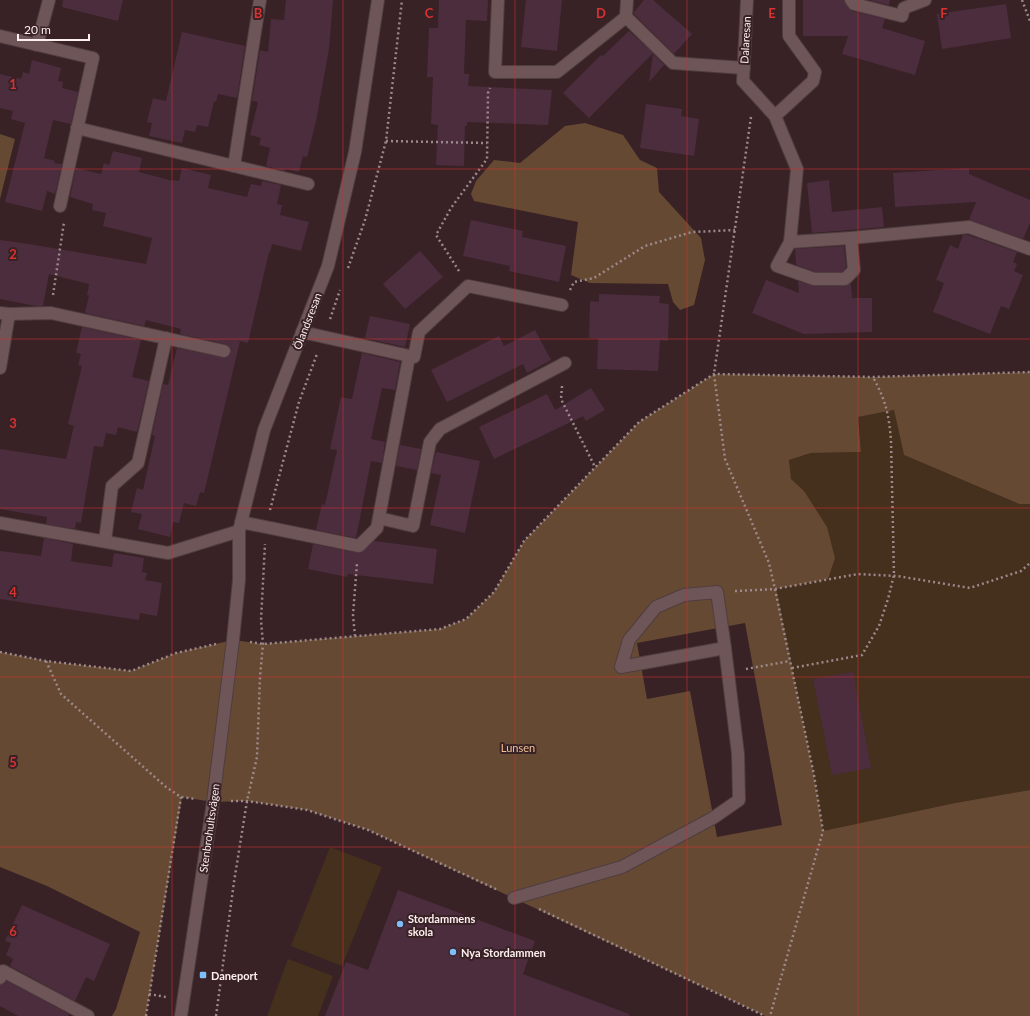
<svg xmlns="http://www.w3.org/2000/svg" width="1030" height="1016" viewBox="0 0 1030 1016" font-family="Lato,sans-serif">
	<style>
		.green { fill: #452f1d }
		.forest { fill: #654932; fill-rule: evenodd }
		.building { fill: #4c2d3e }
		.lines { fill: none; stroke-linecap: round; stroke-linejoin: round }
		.lane-casing { stroke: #4f3d40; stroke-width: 14 }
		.street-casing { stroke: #4f3d40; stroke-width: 14 }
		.path { stroke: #9c898b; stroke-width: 2.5; stroke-dasharray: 2 3; stroke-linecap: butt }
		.lane { stroke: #6e5557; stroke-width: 12 }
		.street { stroke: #6e5557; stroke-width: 12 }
		.grid { fill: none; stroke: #d83232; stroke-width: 1; stroke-opacity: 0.55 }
		.poi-dot { fill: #7fbdf9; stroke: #382225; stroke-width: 1.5 }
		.labels { text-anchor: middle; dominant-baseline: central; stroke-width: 4; stroke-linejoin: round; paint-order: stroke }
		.street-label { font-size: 11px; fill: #feeff0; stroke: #382225 }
		.park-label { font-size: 11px; fill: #f4c096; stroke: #382225 }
		.poi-label { font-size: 11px; font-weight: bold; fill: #feeff0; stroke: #382225; text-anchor: start }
		.grid-label { font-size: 13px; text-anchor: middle; font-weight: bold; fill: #d83232; stroke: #382225; stroke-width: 4; stroke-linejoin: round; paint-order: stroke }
	</style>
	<rect width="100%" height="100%" fill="#382225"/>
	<g class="green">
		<path d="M894 410 904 455 1019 504H1030V790L955 803 823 831 814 775 775 589 799 584 789 460 811 453 861 452 858 417Z"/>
		<path d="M330 847 382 867 342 966 291 946Z"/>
		<path d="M288 959 333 976 318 1016H267Z"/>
	</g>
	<g class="forest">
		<path d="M585 123 623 135 640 160 657 168 659 192 701 238 705 260 694 305 680 310 673 302 668 284 590 283 571 275 578 222 474 201 471 194 476 181 494 160 520 163 565 126Z"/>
		<path d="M0 134 15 139 0 199Z"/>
		<path d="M1030 372V504H1019L904 455 894 410 858 417 861 452 811 453 789 460 791 479 804 491 827 527 835 558 828 579 776 589 814 775 823 831 955 803 1030 790V1016H765L368 830 307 810 247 801 213 802 182 797 146 1016H112L116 1009 140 932 47 886 0 867V652L46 661 131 671 176 653 233 640 263 644 440 629 466 619 494 592 524 541 639 422 714 374 873 377ZM745 623 782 825 717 837 690 691 647 699 637 643Z"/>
	</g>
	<g class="building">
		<path d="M63 0H123L118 21 62 7Z"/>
		<path d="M286 0H333L329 49 316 121 307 157 303 156 299 172 285 169V171L266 166 270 148 259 145 261 138 250 135 258 102 252 101 260 50 268 52 271 19 284 20Z"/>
		<path d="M439 0H488L487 21 466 20 464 74H469L468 86 552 90 548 125 467 122V126H465L464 166 436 165 438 125 431 124 433 77H427L429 28H438Z"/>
		<path d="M526 0H562L557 51 521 47Z"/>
		<path d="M644 0H653L692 34 674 54 634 14V12Z"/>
		<path d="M803 0H844L845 4 852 11 885 19 882 28 925 41 915 75 842 54 848 36H803Z"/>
		<path d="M869 0H890L889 5Z"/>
		<path d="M1006 4 1011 38 942 49 937 14Z"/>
		<path d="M629 31 653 53 589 118 563 93 601 55 603 56Z"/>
		<path d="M182 32 245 46 237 98 218 94 216 102 214 101 208 127 197 125 195 132 185 130 182 143 149 136 152 123 147 122 153 98 166 101Z"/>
		<path d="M653 54 664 65 649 82Z"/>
		<path d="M32 60 61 68 58 81 63 82 62 88 78 92 71 124 53 120 44 158 55 161 54 163 62 164 55 194 47 191 42 211 5 202 25 123 11 119 13 111 0 108V74L21 79 23 72 29 74Z"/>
		<path d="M646 104 682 109 681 116 699 119 694 156 640 148Z"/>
		<path d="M113 151 142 158 139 172 173 181V180L179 181 182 168 211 175 208 188 247 197 251 184 261 186 262 181 281 185 277 204 282 205 280 215 309 222 301 251 272 244 270 253 269 252 248 343 240 341 204 493 200 492 196 506 184 503 179 523 173 522 170 537 138 529 142 514 131 512 137 488 143 490 155 436 152 435 163 384 168 385 177 348 226 358 229 356 231 353V349L229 346 226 344 180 334 181 329 146 320 144 326 85 313 89 295H87L89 284 49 274 43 306H36L0 299V240L29 244 146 264 152 238 103 226 106 213 92 210 93 204 70 197 76 168 101 174 104 163 109 165Z"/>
		<path d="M969 168V174L1030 200V223L1023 239 969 220 976 202 895 207 893 173Z"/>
		<path d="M829 180 832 212 882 207 884 227 812 233 807 183Z"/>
		<path d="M471 220 523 231 522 237 566 246 559 282 509 271 510 266 463 256Z"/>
		<path d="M963 235H968L1017 252 1013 262 1017 264 1014 271 1023 275 1009 309 1001 306 990 334 933 312 944 283 936 280 950 245 958 249Z"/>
		<path d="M844 246 846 267 842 272H815L796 265 795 249Z"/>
		<path d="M420 251 443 277 405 309 383 284Z"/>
		<path d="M766 280 799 293 798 281 814 286H845L851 284 852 298H872V332L804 334 752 313Z"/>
		<path d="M599 294 660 296 659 303 669 304 668 341 660 340 658 371 597 369 598 339 589 338 590 301 599 302Z"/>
		<path d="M370 316 410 324 405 347 365 338Z"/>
		<path d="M82 327 141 340 132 377 149 381 137 432 118 427 116 435 106 433 103 447 94 446 81 523 76 522 75 529 46 524 47 517 0 509V449L66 459 74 426 68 424 82 366 78 365 81 354 76 353Z"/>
		<path d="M535 330 551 360 527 373 523 364 447 402 431 370 499 336 504 346Z"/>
		<path d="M362 353 400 362 395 390 382 388 371 439 385 442 382 463 371 461 356 538 316 530 322 504 325 505 337 450 330 449 341 397 352 399Z"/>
		<path d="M591 388 605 410 586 421 583 416 494 459 479 427 547 394 555 410Z"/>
		<path d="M400 445 421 449 417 470 396 466Z"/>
		<path d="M436 452 480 461 465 533 430 525 441 475 431 473Z"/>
		<path d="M44 538 73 544 71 561 75 562 112 567 114 553 144 558 142 572 147 573 145 580 162 583 157 616 140 613 139 620 0 599V551L41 556Z"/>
		<path d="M374 541 437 549 433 584 348 574 347 577 308 569 313 544 361 553Z"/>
		<path d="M853 672 871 768 832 775 813 679Z"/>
		<path d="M398 890 535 941 523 974 629 1014V1016H325L346 962 368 970Z"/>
		<path d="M22 905 110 944 94 981 86 977 75 1001 10 966 13 959 6 955 11 943 5 941Z"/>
		<path d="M7 981 69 1014 68 1016H18L0 1006V985L4 984Z"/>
	</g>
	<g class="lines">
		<defs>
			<g id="lane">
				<path d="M498 0 495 72H557L626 17 627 0"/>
				<path d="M851 0 854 4 902 16 904 8 925 0"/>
				<path d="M626 17 673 63 744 68"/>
				<path d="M0 36 93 58 60 206"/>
				<path d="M37 45 49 0"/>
				<path d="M743 81 775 116 797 169 790 242 851 238 969 227 1030 249"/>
				<path d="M775 116 813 81 815 72 789 36V0"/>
				<path d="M77 128 308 184"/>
				<path d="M234 166 260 0"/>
				<path d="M790 242 777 266 814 279H845L854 270 851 238"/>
				<path d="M0 313 9 314 51 313 224 351"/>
				<path d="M302 332 414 357 419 332 468 286 562 305"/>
				<path d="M0 368 9 314"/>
				<path d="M379 518 413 526 430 442 440 429 565 363"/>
				<path d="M241 522 359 546 377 528 409 357"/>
				<path d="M0 523 168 553 239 531"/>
				<path d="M105 541 112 486 138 463 166 338"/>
				<path d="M717 592 725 648 621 667 629 640 656 607 684 595Z"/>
				<path d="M514 898 622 867 713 818 739 800 738 754 725 648"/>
				<path d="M0 978 3 971 88 1016"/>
			</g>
			<g id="street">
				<path d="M743 81 747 0"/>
				<path d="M181 1016 213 802 233 640 239 580V531L264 430 328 266 355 152 378 0"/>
			</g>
		</defs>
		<use href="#lane" class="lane-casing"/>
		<use href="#street" class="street-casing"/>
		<g class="path">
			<path d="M1022 0 1030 21"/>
			<path d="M751 117 714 374 725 459 769 563 775 589 814 775 823 831 770 1016"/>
			<path d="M386 141 487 143"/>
			<path d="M348 268 365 220 386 141 402 0"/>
			<path d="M459 271 436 235 451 208 487 159 488 93 490 88"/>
			<path d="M570 290 574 282 594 278 645 246 692 232 735 230"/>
			<path d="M53 295 64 222"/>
			<path d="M330 319 340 290"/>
			<path d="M562 386 561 399 595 467"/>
			<path d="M270 510 299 402 317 354"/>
			<path d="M735 591 775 589 858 574 897 576 970 588 1021 571 1030 563"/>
			<path d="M355 636 353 615 357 563"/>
			<path d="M250 642 263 644 440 629 466 619 494 592 524 541 639 422 714 374 873 377 1030 372"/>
			<path d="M0 652 46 661 131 671 176 653 216 644"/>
			<path d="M46 661 61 694 166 787 181 797 196 799"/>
			<path d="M792 668 862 655 879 626 888 599 894 575 891 441C889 415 886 401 873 377"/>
			<path d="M746 669 790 661"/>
			<path d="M231 801H247L307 810 368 830 498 890"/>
			<path d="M539 909 765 1016"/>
			<path d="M149 994 166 997"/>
			<path d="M146 1016 181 797"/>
			<path d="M216 1016 234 882 247 801 257 757 260 677 263 644 261 620 265 544"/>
		</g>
		<use href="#lane" class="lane"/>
		<use href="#street" class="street"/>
	</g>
	<path class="grid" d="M172 0V1016M343 0V1016M515 0V1016M687 0V1016M858 0V1016M0 169H1030M0 339H1030M0 508H1030M0 677H1030M0 847H1030"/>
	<g class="poi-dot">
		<circle cx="400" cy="924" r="4"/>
		<circle cx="453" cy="952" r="4"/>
		<rect x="199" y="971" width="8" height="8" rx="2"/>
	</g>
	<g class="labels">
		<g class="street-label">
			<text transform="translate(745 40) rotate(-87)">Dalaresan</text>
			<text transform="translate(307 321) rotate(-69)">Ölandsresan</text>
			<text transform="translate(209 828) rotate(-82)">Stenbrohultsvägen</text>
		</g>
		<g class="park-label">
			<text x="518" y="747">Lunsen</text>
		</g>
		<g class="poi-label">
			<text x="408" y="918">Stordammens<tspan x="408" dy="13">skola</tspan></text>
			<text x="461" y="952">Nya Stordammen</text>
			<text x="211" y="975">Daneport</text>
		</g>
	</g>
	<g class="grid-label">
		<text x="258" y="18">B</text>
		<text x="429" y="18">C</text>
		<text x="601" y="18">D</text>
		<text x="772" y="18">E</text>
		<text x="944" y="18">F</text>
		<text x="13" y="89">1</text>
		<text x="13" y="259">2</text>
		<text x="13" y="428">3</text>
		<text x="13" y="597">4</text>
		<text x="13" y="767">5</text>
		<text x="13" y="936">6</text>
	</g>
	<path d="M18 34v6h71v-6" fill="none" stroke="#feeff0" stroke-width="2"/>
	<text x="24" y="34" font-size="12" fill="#feeff0" stroke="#382225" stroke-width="3" paint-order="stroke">20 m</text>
</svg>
